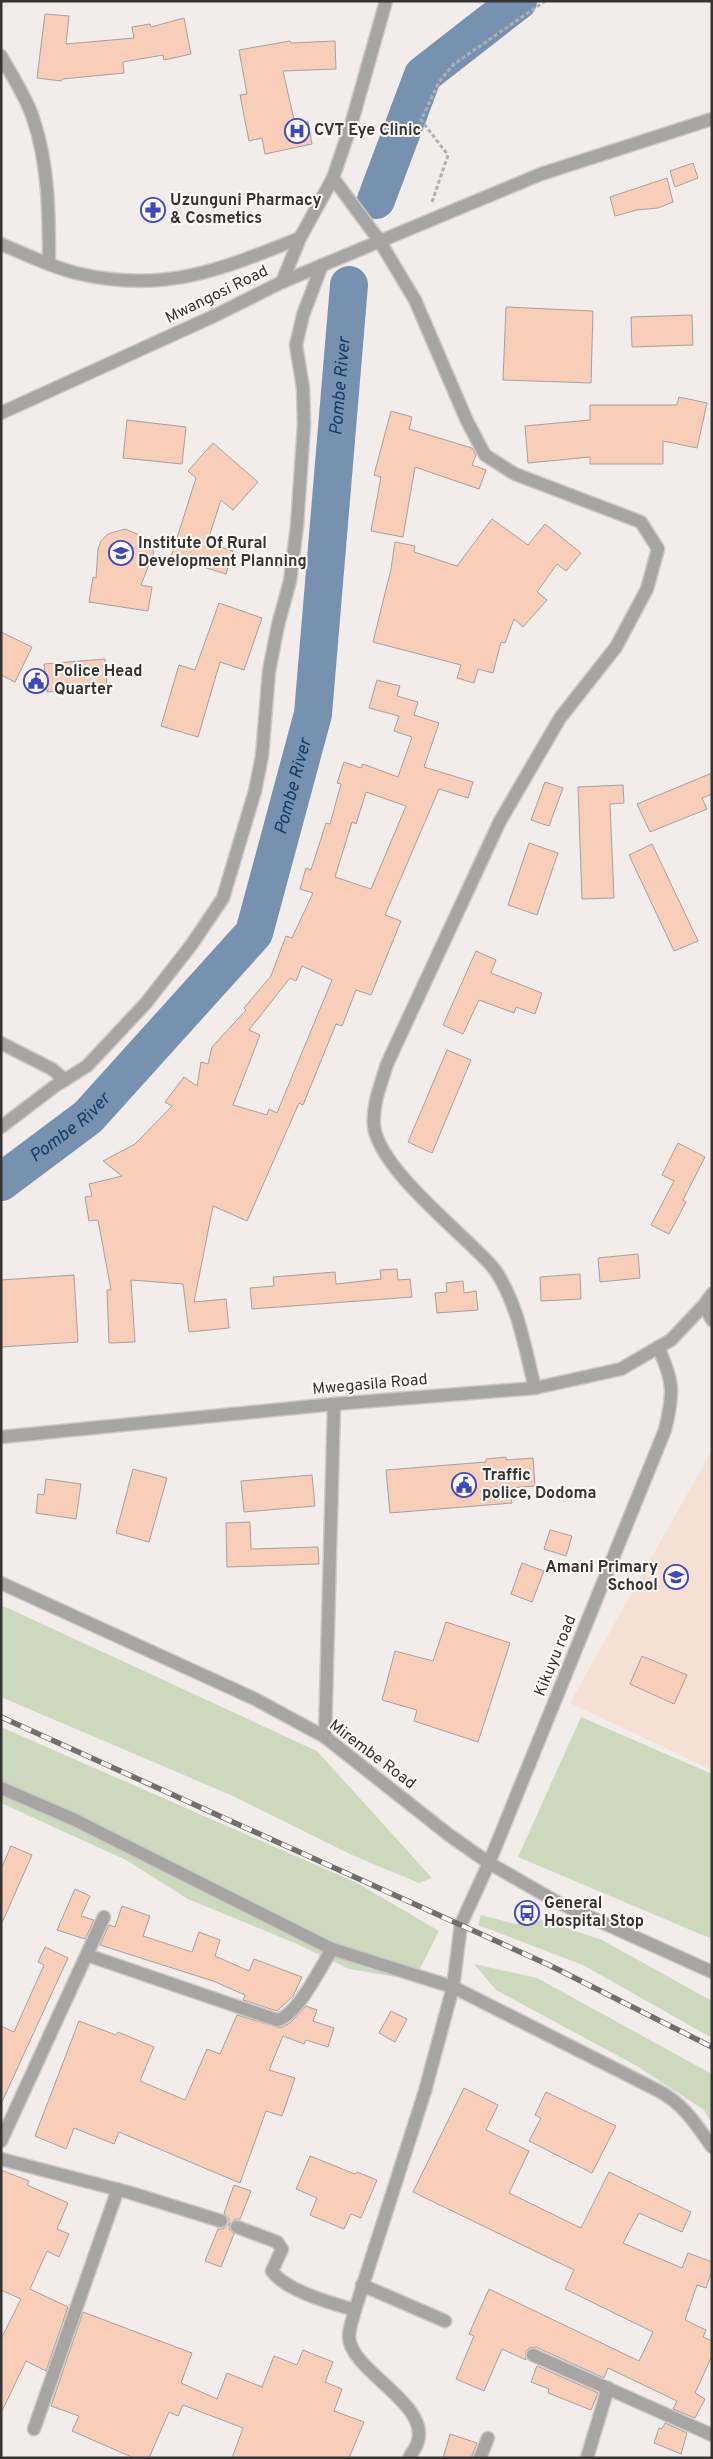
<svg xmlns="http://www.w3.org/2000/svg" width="713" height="2459" viewBox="0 0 713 2459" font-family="Overpass,sans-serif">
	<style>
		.education { fill: #f6dfd3 }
		.green { fill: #ccd9bc }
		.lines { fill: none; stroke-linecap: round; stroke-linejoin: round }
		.river { stroke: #7792b1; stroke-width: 38 }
		.building { fill: #f8ceb8; stroke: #a5a09e; fill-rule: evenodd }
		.minor-casing { stroke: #ccc8c5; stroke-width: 15 }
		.path { stroke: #b3afad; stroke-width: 3; stroke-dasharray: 4 2.5; stroke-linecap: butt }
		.minor { stroke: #a7a4a4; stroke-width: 12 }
		.rail-casing { stroke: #716e6c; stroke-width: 5.5 }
		.rail { stroke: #fffaf8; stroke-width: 4; stroke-dasharray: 11; stroke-linecap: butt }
		.labels { text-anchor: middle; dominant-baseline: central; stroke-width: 4; stroke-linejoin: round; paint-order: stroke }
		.poi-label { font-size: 16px; font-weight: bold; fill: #363433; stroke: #fffaf8; text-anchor: start }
		.street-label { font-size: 16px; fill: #363433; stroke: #fffaf8 }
		.water-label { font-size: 18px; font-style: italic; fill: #133c66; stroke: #fffaf8 }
	</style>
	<rect width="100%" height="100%" fill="#f2edea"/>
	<path class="education" d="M712 1450V1770L570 1703Z"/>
	<g class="green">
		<path d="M1 1605 317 1751 432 1878 419 1883 352 1855 233 1796 1 1697Z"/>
		<path d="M581 1717 712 1774V1939L518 1857Z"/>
		<path d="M1 1727 357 1883 439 1931 414 1980 349 1969 297 1944 188 1899 126 1860 1 1803Z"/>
		<path d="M481 1915 516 1924 543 1920 602 1940 712 2001V2038L583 1965 478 1925Z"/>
		<path d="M474 1964 537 1978 712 2074V2124L704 2110 635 2065 496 1990Z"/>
	</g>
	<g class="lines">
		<g class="river">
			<path d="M376 200 423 75 518 1"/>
			<path id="s1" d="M1 1182 88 1117 254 933 313 714 349 285"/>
		</g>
	</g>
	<g class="building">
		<path d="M45 14 69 16 66 44 134 38 132 27 150 24 151 27 184 18 191 54 164 60 163 55 123 62 124 73 62 79 61 81 37 78Z"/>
		<path d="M290 41 291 43 335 41 336 69 283 71 295 124 308 122 312 144 265 154 262 138 249 141 240 95 247 94 239 50Z"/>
		<path d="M693 163 698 178 675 187 670 171Z"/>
		<path d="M667 178 673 202 658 208 637 210 615 216 610 197Z"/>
		<path d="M506 307 593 311 591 383 503 380Z"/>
		<path d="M692 315 693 345 632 347 631 317Z"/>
		<path d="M679 397 707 403 697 448 663 441V464H590V457L528 463 525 426 590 420V405H677Z"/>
		<path d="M391 411 412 417 409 429 472 448 476 455 472 465 486 470 479 489 415 467 403 537 371 531 381 477 374 475Z"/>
		<path d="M127 420 186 427 182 464 123 458Z"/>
		<path d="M213 443 258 482 233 510 221 500 207 543 233 551 226 574 171 557 196 478 188 471Z"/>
		<path d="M492 519 528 545 545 524 581 553 566 571 557 564 537 592 547 600 523 627 514 619 505 643 501 642 493 673 478 669 474 683 457 678 461 665 373 642 391 569 395 542 415 546 414 552 457 566Z"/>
		<path d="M125 529 142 536 154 552 141 585 152 587 148 611 89 602 93 577 96 578 98 549 101 541 108 534Z"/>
		<path d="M219 603 262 618 244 670 220 662 198 737 161 726 179 665 195 670Z"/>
		<path d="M1 632 32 647 15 682 1 675Z"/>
		<path d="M105 659 107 687 47 692 44 664Z"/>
		<path d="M377 680 400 686 397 696 418 702 414 715 439 723 424 767 473 782 468 798 439 789 385 915 401 921 371 995 356 990 342 1026 336 1024 303 1105 299 1103 247 1221 213 1206 194 1302 226 1299 229 1328 189 1332 183 1284 131 1280 135 1342 109 1343 107 1290H111L98 1220 89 1221 85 1197 92 1196 89 1184 122 1176 103 1161 135 1144 172 1106 165 1102 184 1077 197 1086 201 1062 208 1064 212 1047 246 1010 244 1008 271 976 286 936 292 938 313 893 300 889 306 868 311 870 326 823 330 824 341 784 337 783 344 762 361 768 363 764 398 777 412 737 394 731 399 716 369 708ZM366 792 406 806 371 889 335 877 352 822 356 824ZM302 966 332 980 277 1113 269 1109 267 1115 233 1105 260 1035 249 1030 290 978 296 981Z"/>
		<path d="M712 773V794L702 798 707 809 650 832 637 804Z"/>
		<path d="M545 782 563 788 549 826 531 820Z"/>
		<path d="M623 785 624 803 610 804 614 898 582 899 578 787Z"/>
		<path d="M529 843 558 853 537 915 508 905Z"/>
		<path d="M652 844 698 941 674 951 629 855Z"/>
		<path d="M476 951 496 960 491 973 542 993 535 1014 516 1007 514 1013 479 1000 463 1034 443 1025Z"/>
		<path d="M447 1050 471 1060 432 1153 408 1142Z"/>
		<path d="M678 1143 705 1157 683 1200 686 1202 669 1234 651 1225 674 1181 662 1175Z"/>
		<path d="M638 1254 640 1278 600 1282 598 1258Z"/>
		<path d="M397 1269 398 1280 410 1279 412 1297 252 1309 250 1288 274 1286 273 1277 335 1272 336 1284 381 1279 380 1270Z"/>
		<path d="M580 1274 581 1299 541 1301 540 1277Z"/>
		<path d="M74 1275 78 1342 1 1347V1280Z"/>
		<path d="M463 1281 464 1293 476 1291 478 1310 437 1313 435 1293 447 1292 446 1283Z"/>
		<path d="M506 1457V1460L533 1458 535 1486 510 1488 512 1503 390 1513 386 1470 486 1462V1459Z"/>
		<path d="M133 1469 167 1478 149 1542 116 1533Z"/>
		<path d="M312 1475 315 1506 244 1512 241 1481Z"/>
		<path d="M46 1479 81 1484 76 1519 36 1513 38 1494 44 1495Z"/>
		<path d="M250 1522 251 1549 318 1547 319 1564 227 1567 226 1523Z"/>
		<path d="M550 1530 572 1536 566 1556 544 1549Z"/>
		<path d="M522 1563 544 1571 532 1602 511 1594Z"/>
		<path d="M446 1622 510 1643 478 1742 414 1721 417 1710 382 1700 395 1651 433 1661Z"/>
		<path d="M642 1656 687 1675 674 1704 630 1684Z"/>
		<path d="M11 1846 32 1855 1 1925V1869Z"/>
		<path d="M75 1889 90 1896 81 1916 94 1920 85 1939 57 1930Z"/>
		<path d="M122 1906 150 1916 143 1936 192 1952 199 1932 220 1940 215 1956 249 1971 254 1959 302 1977 293 1996 277 2011 243 2000 245 1995 213 1981 100 1945 109 1925 115 1927Z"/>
		<path d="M45 1947 68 1958 1 2104V2026L14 2032 44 1965 38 1962Z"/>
		<path d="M306 2006 317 2010 313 2021 334 2028 328 2047 306 2040 304 2044 283 2036 269 2070 295 2078 282 2116 266 2111 240 2183 119 2132 114 2144 74 2128 66 2149 35 2136 79 2021 116 2035 118 2032 154 2047 140 2081 185 2100 207 2049 220 2054 237 2015 280 2028 290 2023Z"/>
		<path d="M391 2011 407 2019 395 2042 379 2033Z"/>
		<path d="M464 2088 498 2105 486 2130 529 2151 509 2193 581 2228 609 2172 691 2212 682 2232 639 2213 623 2243 682 2268 688 2253 712 2262V2271L706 2288 697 2285 685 2320 706 2330 703 2337 712 2341V2356L695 2393 705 2399 695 2418 673 2409 677 2401 608 2368 604 2378 536 2347 529 2348 526 2351V2360L502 2349 484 2391 456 2379 474 2336 469 2334 489 2289 639 2361 653 2332 565 2289 574 2270 413 2192Z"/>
		<path d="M546 2092 616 2126 592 2173 529 2141 541 2118 535 2115Z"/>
		<path d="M310 2156 355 2174 357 2172 377 2180 361 2218 351 2214 344 2229 310 2215 317 2198 296 2189Z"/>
		<path d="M1 2170 29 2181 27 2185 68 2203 57 2229 69 2234 59 2257 47 2251 30 2289 68 2307 46 2371 26 2361 1 2413V2339L21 2299 1 2290Z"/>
		<path d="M234 2185 251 2191 240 2219H235L230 2224 229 2229 234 2234 221 2267 205 2261 218 2229H223L229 2224V2219L224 2213Z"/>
		<path d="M83 2312 192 2353 181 2383 217 2399 227 2373 262 2387 274 2356 297 2365 303 2350 333 2362 325 2382 342 2389 334 2411 364 2422 349 2458H232L243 2428 183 2405 178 2416 169 2412 149 2458H134L72 2431 79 2416 51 2406Z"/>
		<path d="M537 2366 598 2393 591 2410 548 2393 549 2389 531 2382Z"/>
		<path d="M665 2423 687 2433 681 2454 654 2443 659 2428 662 2429Z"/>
		<path d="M450 2434 477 2443 471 2458H443Z"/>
	</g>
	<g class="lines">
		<defs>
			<g id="minor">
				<path d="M1 56C12 76 26 97 33 118 49 165 49 215 49 263"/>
				<path d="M333 178 379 240 415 300 467 421 485 455 515 474 641 522 658 549 647 589 616 647 560 718 500 821 387 1064C381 1084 372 1105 374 1126 378 1164 447 1221 474 1248 481 1255 489 1262 495 1270 518 1304 525 1348 535 1388"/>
				<path d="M1 244C25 254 51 267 76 273 163 294 220 270 300 238"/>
				<path d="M282 282 541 174 712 119"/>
				<path d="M1 413 214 316 282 282 300 238 333 178 351 125 386 1"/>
				<path d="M1 1043 52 1069 65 1080"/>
				<path d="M1 1127 55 1086 87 1066 146 1003 192 944 223 898 255 791 262 756 269 671 278 625 290 581 297 526 304 424 303 388 296 345 303 315 322 265"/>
				<path d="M704 1305 712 1320"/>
				<path d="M1 1437 334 1404 535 1388 621 1369 671 1340 704 1305 712 1294"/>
				<path d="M1 1583 255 1699 325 1737 449 1835 489 1863 557 1902 712 1972"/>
				<path d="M325 1737 334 1404"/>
				<path d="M1 1788 73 1819 332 1949 453 1987 657 2090C683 2103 696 2124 712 2147"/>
				<path d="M87 1955 277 2020C297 2016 321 1967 332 1949"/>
				<path d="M1 2141 104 1917"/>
				<path d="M1 2159 131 2193 221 2221"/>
				<path d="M237 2227 277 2242 282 2249 272 2271C286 2291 331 2303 355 2310"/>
				<path d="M362 2285 445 2321"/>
				<path d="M533 2355 712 2435"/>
				<path d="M34 2429 118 2189"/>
				<path d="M409 2458C411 2454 415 2449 417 2444 433 2405 350 2371 349 2337 349 2328 353 2318 355 2310L425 2091 453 1987 461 1924 489 1863 665 1430C674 1393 674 1382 658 1347"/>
				<path d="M480 2458 488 2438"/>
				<path d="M587 2458 608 2388"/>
			</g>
		</defs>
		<use href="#minor" class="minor-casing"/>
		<path class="path" d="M432 202 448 155 421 120 439 82 454 64 545 1"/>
		<use href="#minor" class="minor"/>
		<defs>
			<path id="rail" d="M1 1717 549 1965 712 2047"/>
		</defs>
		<use href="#rail" class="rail-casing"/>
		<use href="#rail" class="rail"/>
	</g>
	<defs>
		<symbol id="hospital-ring" viewBox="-11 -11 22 22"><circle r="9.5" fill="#fffaf8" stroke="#3c4abd" stroke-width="1.5"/><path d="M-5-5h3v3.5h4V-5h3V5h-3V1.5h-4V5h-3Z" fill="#3c4abd"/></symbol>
		<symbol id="pharmacy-ring" viewBox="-11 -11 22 22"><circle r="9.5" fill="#fffaf8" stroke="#3c4abd" stroke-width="1.5"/><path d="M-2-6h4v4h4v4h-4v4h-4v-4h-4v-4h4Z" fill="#3c4abd"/></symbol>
		<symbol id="university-ring" viewBox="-11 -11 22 22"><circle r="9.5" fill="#fffaf8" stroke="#3c4abd" stroke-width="1.5"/><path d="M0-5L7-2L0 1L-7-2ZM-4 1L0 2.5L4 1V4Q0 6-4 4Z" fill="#3c4abd"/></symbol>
		<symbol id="civic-ring" viewBox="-11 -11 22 22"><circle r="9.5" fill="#fffaf8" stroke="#3c4abd" stroke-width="1.5"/><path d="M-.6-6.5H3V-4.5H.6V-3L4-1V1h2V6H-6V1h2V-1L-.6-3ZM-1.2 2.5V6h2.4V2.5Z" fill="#3c4abd"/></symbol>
		<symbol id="school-ring" viewBox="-11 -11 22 22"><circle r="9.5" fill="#fffaf8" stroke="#3c4abd" stroke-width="1.5"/><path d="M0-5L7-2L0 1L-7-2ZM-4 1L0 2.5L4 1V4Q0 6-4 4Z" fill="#3c4abd"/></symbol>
		<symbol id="bus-ring" viewBox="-11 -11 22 22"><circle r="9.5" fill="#fffaf8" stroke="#3c4abd" stroke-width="1.5"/><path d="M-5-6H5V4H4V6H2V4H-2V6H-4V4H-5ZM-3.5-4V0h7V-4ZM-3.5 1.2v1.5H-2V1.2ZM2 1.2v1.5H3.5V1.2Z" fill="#3c4abd"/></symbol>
	</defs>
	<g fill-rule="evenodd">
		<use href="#hospital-ring" x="283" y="117" width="28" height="28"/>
		<use href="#pharmacy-ring" x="139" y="196" width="28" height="28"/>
		<use href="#university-ring" x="107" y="539" width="28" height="28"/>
		<use href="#civic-ring" x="22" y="667" width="28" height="28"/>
		<use href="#civic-ring" x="450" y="1471" width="28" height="28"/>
		<use href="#school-ring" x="662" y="1563" width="28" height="28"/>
		<use href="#bus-ring" x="513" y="1899" width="28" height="28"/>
	</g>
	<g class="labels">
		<g class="poi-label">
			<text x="314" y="131">CVT Eye Clinic</text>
			<text x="170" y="201">Uzunguni Pharmacy<tspan x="170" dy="18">&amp; Cosmetics</tspan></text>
			<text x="138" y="544">Institute Of Rural<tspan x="138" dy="18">Development Planning</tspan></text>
			<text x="54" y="672">Police Head<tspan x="54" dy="18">Quarter</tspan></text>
			<text x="482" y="1476">Traffic<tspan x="482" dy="18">police, Dodoma</tspan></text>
			<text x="658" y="1568" text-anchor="end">Amani Primary<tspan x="658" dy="18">School</tspan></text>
			<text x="544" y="1904">General<tspan x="544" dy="18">Hospital Stop</tspan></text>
		</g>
		<g class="street-label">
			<text transform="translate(217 295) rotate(-26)">Mwangosi Road</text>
			<text transform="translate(370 1385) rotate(-5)">Mwegasila Road</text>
			<text transform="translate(556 1656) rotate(-68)">Kikuyu road</text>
			<text transform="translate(372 1755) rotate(37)">Mirembe Road</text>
		</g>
		<g class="water-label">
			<text stroke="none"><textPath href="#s1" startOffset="912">Pombe River</textPath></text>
			<text stroke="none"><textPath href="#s1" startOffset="508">Pombe River</textPath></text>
			<text stroke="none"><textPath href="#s1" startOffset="88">Pombe River</textPath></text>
		</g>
	</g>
	<rect width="713" height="2459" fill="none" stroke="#363433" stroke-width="5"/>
</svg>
